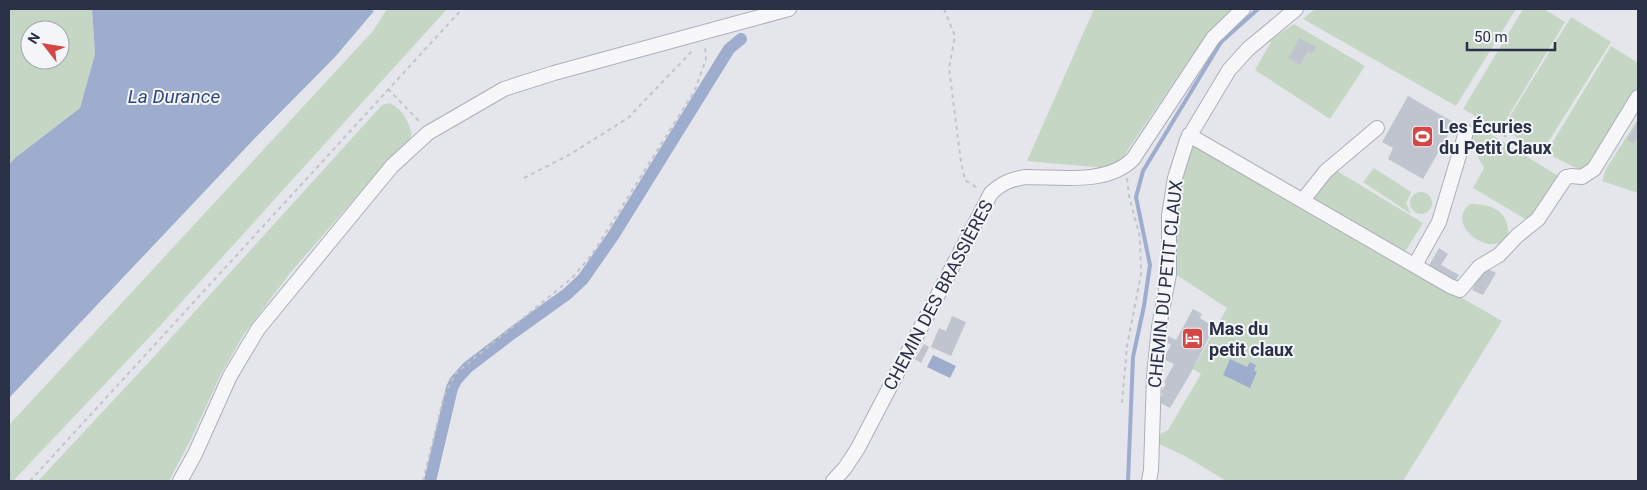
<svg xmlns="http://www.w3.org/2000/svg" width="1647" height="490" viewBox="0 0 1647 490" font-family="Roboto,sans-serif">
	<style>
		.green { fill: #c6d6c4; fill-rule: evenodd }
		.water { fill: #9eadcd }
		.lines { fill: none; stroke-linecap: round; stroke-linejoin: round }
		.stream { stroke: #9eadcd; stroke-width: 4 }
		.canal { stroke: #9eadcd; stroke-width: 12 }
		.building { fill: #c0c4cf }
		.minor-casing { stroke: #acafba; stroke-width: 16 }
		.path { stroke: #c2c3cb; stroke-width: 2; stroke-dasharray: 4 4; stroke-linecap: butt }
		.minor { stroke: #f7f7fa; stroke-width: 14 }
		.labels { text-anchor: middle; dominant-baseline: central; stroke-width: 4; stroke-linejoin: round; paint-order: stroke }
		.poi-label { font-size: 18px; font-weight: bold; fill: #2a3046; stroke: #f4f5f9; text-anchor: start }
		.street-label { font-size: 18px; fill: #2a3046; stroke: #f4f5f9 }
		.water-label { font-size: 19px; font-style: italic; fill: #32477c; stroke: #f4f5f9 }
	</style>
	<rect width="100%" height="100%" fill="#e4e6ec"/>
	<g class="green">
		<path d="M9 9H92L95 54 80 108 15 158 9 165ZM30 30H60V60H30Z"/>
		<path d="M387 9H447L159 327 13 481H9V425L373 31Z"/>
		<path d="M1094 9H1236L1207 33 1121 160 1106 168 1027 161Z"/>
		<path d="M1315 9H1516L1456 106 1303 19Z"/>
		<path d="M1523 9H1544L1565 22 1500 130 1463 109Z"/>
		<path d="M1571 17 1611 42 1542 152 1521 141 1507 130 1505 124Z"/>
		<path d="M1294 24 1365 66 1330 119 1255 70 1271 42 1269 41Z"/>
		<path d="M1611 46 1638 63V92L1589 169 1582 171 1546 153Z"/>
		<path d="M390 103C403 110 408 120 412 134L409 140 389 159 291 272 244 334 221 374 191 439 169 481H38L150 361 382 105Z"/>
		<path d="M1638 119V193L1602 181 1606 169Z"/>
		<path d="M1479 127 1560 177 1533 220H1527L1473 188 1484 168 1470 143 1476 128Z"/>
		<path d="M1189 140 1502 321 1403 481H1226L1185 456 1159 444 1157 438 1160 434 1168 430 1201 374 1193 369 1227 308 1178 276 1173 271 1171 216Z"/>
		<path d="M1374 168 1411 192 1406 203 1411 214 1363 182Z"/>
		<path d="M1334 169 1423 223 1404 253 1314 200Z"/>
		<circle cx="1421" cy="203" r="11"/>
		<path d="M1470 204C1491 204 1509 210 1508 235L1500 243C1496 244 1492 244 1488 244 1470 240 1451 219 1470 204Z"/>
	</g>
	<g class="water">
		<path d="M92 9H369L374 11 335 57 256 137 9 398V165L15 158 80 108 95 54Z"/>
		<path d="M933 355 956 366 950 378 927 367Z"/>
		<path d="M1230 359 1247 367 1250 362 1256 365 1254 370 1257 372 1250 388 1223 375Z"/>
	</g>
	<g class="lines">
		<path class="stream" d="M1128 481 1133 357 1144 306 1150 265 1136 197 1143 171 1221 42 1258 9"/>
		<path class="canal" d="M430 481 452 388 456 380 468 367 514 332 567 294 583 279 613 236 729 49 741 39"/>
	</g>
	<g class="building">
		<path d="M1300 38 1316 47 1312 54 1308 51 1300 65 1288 58Z"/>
		<path d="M1408 96 1455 123 1423 179 1388 159 1393 148 1382 142Z"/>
		<path d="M1638 122V136L1633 144 1627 140Z"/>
		<path d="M1439 248 1448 254 1441 265 1459 275 1453 285 1427 269Z"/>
		<path d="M1484 267 1496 273 1483 295 1472 290Z"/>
		<path d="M1193 309 1202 314 1200 318 1214 327 1193 369 1170 408 1159 402 1163 394 1161 392 1166 384 1164 382 1174 364 1163 359 1171 345 1163 340 1166 335 1176 340Z"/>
		<path d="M952 316 966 322 951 356 931 347 939 328 946 331Z"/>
		<path d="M924 344 929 347 921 363 915 359Z"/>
	</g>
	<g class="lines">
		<defs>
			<g id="minor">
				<path d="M1189 135 1450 286 1460 290 1479 267 1499 255 1517 236 1538 219 1566 177 1571 176 1582 177 1594 169 1638 97"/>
				<path d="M1303 200 1326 171 1377 128"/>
				<path d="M1415 265 1439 222 1466 132"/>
				<path d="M180 481 195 454 230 376 258 329 392 166 428 133 504 89 554 73 789 9"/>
				<path d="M833 481 845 468 858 448 991 193C1002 183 1011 179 1026 177 1060 177 1107 185 1133 159L1213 38 1243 9"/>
				<path d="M1149 481 1151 470 1154 376 1159 327 1169 274V215L1175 178 1187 140 1229 70 1248 49 1296 9"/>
			</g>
		</defs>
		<use href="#minor" class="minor-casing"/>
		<g class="path">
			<path d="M944 9 955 36 949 68 961 162 965 180 979 189"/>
			<path d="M388 89 421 123"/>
			<path d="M1474 123 1480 116 1506 137"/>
			<path d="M524 178 569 155 628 118 694 49"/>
			<path d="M1122 403 1127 346 1141 274 1140 237 1129 196 1127 178"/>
			<path d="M30 481 462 9"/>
			<path d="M423 481 444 396 455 374 572 278 593 253 695 90 706 59 705 45"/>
		</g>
		<use href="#minor" class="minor"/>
	</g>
	<defs>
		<symbol id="stadium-square" viewBox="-11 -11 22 22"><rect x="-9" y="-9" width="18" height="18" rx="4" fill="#d54745" stroke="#f4f5f9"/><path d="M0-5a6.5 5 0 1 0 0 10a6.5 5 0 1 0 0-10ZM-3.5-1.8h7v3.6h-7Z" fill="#fff"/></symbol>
		<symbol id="hotel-square" viewBox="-11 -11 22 22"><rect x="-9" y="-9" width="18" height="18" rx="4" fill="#d54745" stroke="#f4f5f9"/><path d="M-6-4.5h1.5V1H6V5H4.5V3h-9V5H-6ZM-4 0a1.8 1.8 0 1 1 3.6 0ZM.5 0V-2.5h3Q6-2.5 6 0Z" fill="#fff"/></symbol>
	</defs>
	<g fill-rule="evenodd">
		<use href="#stadium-square" x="1410" y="124" width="25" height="25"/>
		<use href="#hotel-square" x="1180" y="326" width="25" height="25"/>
	</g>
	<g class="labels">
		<g class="poi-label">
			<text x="1439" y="126">Les Écuries<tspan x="1439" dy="21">du Petit Claux</tspan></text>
			<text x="1209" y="328">Mas du<tspan x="1209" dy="21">petit claux</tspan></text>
		</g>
		<g class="street-label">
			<text transform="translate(1165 284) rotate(-84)">CHEMIN DU PETIT CLAUX</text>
			<text transform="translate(938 295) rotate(-62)">CHEMIN DES BRASSIÈRES</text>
		</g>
		<g class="water-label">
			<text x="174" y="96">La Durance</text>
		</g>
	</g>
	<rect width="1647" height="490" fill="none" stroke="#2a3046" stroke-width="20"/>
	<g transform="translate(45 45) rotate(301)"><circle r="24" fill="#f4f5f9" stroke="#a3a6b1"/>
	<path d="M0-4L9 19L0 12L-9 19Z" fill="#d54745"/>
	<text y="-8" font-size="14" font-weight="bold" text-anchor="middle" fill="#2a3046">N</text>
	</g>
	<path d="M1467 42v8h88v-8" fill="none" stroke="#2a3046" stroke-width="2.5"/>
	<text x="1474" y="42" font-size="15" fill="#2a3046" stroke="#f4f5f9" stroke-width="4" paint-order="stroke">50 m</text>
</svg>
